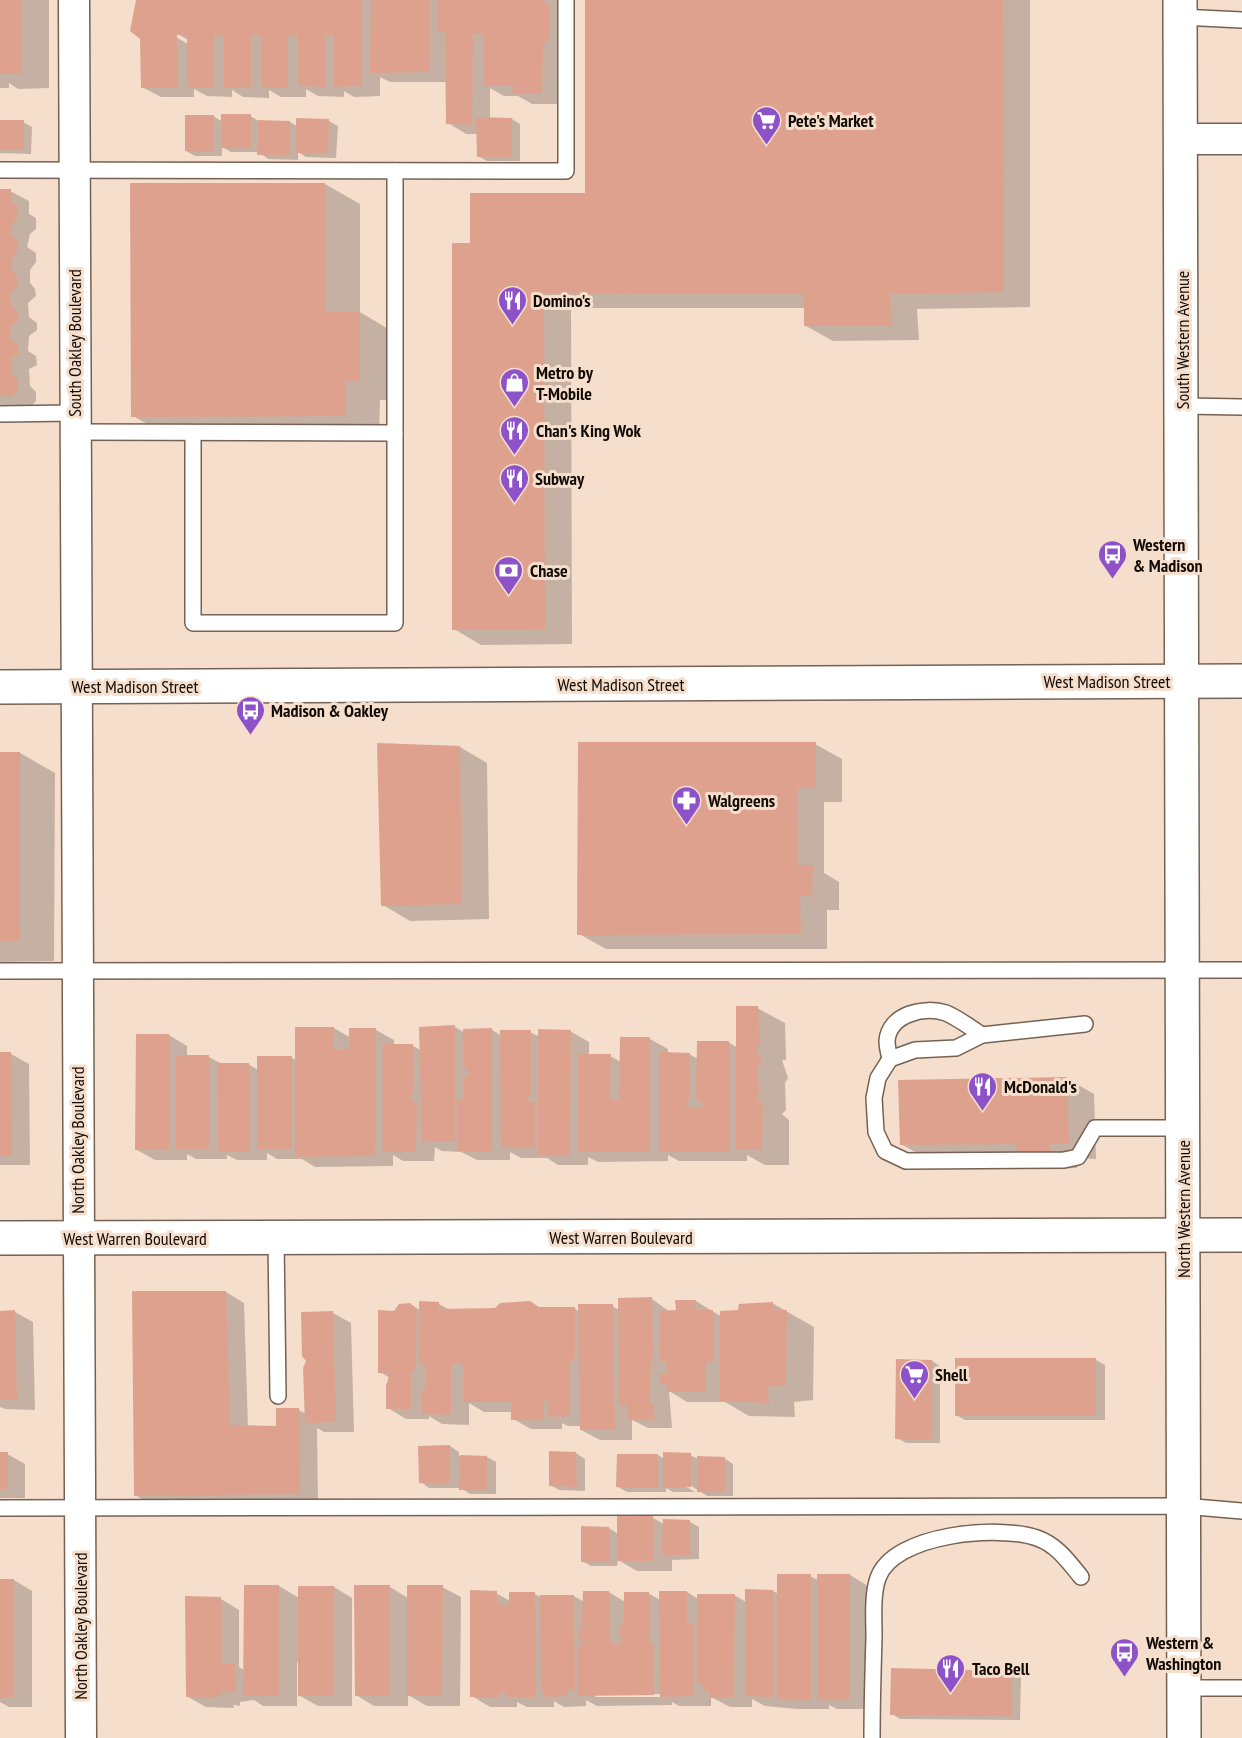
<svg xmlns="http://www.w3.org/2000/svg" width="1242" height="1738" viewBox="0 0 1242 1738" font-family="'PT Sans Narrow',sans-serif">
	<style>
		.shadow { fill: #0003; fill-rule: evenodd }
		.building { fill: #dea18e }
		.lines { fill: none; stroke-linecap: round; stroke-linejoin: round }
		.service-casing { stroke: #756252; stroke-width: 18 }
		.minor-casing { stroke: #756252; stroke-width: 33 }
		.tertiary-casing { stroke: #756252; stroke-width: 36 }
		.secondary-casing { stroke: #756252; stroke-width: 36 }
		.service { stroke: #fff; stroke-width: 15 }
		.minor { stroke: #fff; stroke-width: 30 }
		.tertiary { stroke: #fff; stroke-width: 33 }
		.secondary { stroke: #fff; stroke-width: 33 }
		.labels { text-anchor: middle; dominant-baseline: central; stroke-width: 6; stroke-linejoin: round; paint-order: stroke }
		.poi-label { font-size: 18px; font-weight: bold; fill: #120b05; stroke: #f5decc; text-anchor: start }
		.street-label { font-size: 18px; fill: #120b05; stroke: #f5decc }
	</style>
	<rect width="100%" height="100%" fill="#f5decc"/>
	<g class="shadow">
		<path d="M0 0H49V88L18 89 9 83V88H0Z"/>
		<path d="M137 0H560V104H532L518 96H504L490 88V119H512L520 124V161H487L478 156V134H466L448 123 447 82H390L380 77V96L354 97 344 91V97L318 96 306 89V97H281L269 90V98L243 97 232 90V97L207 96 194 89V97H161L142 87V38L132 30ZM171 30 188 40V44L169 33Z"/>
		<path d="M586 0H1030V307L917 309 919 340 833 341 806 326V308H571L572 644 481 645 454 629 471 245 587 194Z"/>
		<path d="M213 116 223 122 250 116 259 121 290 122 298 127 329 121 338 126 336 158 306 157 298 152V160L268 159 259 152H231L222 147V156H195L186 151Z"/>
		<path d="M0 122H23L32 127 31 154 0 153Z"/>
		<path d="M325 184 360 204V312L395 333V400H380L379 436H168L133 416Z"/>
		<path d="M0 191H10L29 201V214L36 218V229L30 234 27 247 36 253V262L30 270V283L35 289 36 296 28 303 29 317 37 323V330L29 336 28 351 36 356 37 365 29 369 30 386 36 392V401L31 406H0Z"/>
		<path d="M815 744 842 759V802H824V873L839 882V910H827V949H606L579 934Z"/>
		<path d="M460 747 487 763 489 919 410 921 383 905Z"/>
		<path d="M0 753H20L55 773 54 961 0 962Z"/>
		<path d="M757 1008 785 1023 786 1060H782L788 1078 785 1083 786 1110 782 1114 789 1120V1165H765L747 1155V1161H679L668 1155V1161L598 1162 588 1157V1165H558L547 1158H521L510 1152V1160H477L461 1152 442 1151 435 1147 434 1161H403L393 1155V1166L315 1167 302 1159H277L267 1153V1160H237L227 1155V1159H196L187 1154V1160H155L137 1150 169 1035 187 1046V1057H209L222 1064H248L258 1070 292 1058 297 1061 334 1028 351 1038 376 1030 394 1040V1046H413L422 1051 421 1029 455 1027 465 1033 492 1030 502 1036 530 1032 540 1037 570 1031 589 1042V1056H610L621 1062V1039H650L668 1049V1054H689L698 1059 728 1042 738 1048Z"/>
		<path d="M0 1054H11L29 1064 30 1165H0Z"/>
		<path d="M1066 1078 1094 1094 1096 1159 1076 1158 1077 1168 1046 1169 1028 1159 929 1160 901 1144Z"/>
		<path d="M226 1292 244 1303 248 1427 278 1428 299 1410 306 1414 308 1361 302 1313H333L351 1323 354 1432H324L317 1428 318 1504 154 1506 135 1495Z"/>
		<path d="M652 1299 670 1312H677L696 1301 722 1317 772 1303 814 1327 813 1400 794 1402 795 1417 749 1416 725 1402H687L669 1391 672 1428H648L632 1420V1440H600L581 1430V1426H568L562 1423V1429H531L513 1419 512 1412H484L469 1403V1425L442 1424 429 1416V1419H406L388 1408 390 1378 380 1372 395 1312 410 1304 420 1310 439 1304 450 1310 575 1309 580 1312 612 1306 619 1310Z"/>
		<path d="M15 1312 33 1322 35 1410 5 1409 0 1407V1313Z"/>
		<path d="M956 1360H1096L1105 1365V1420H965L956 1415Z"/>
		<path d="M932 1361 940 1366V1443H906L897 1438Z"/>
		<path d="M450 1446 459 1452V1456L487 1457 496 1462V1494H470L461 1488H429L421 1482Z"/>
		<path d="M550 1453H576L585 1459V1491L559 1490 550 1485Z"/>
		<path d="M0 1454H7L25 1464V1498H0Z"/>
		<path d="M658 1455 664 1459 690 1455 698 1459 724 1458 733 1464V1496H707L685 1482 683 1485 695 1492H673L666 1488V1492H627L618 1487Z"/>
		<path d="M653 1518 664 1524 690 1522 699 1527V1559L672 1560V1571H637L618 1560 617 1566H591L582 1561 609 1528 618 1534Z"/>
		<path d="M850 1575 868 1586V1709H837L829 1705V1709H797L765 1706 752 1699V1707H730L711 1697V1706H679L672 1702V1705L597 1706 586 1700V1706L564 1707 554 1701V1707H527L517 1702V1707H490L472 1696 496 1593 510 1601 534 1594 541 1597 574 1596 584 1602V1593L609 1592 625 1602 648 1593 660 1600 687 1592 698 1599 734 1595 746 1602V1591H773L779 1594 810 1576 818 1580ZM595 1694H661V1697H595Z"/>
		<path d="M14 1580 32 1591V1707H9L0 1702V1581Z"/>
		<path d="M279 1586 299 1598 334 1587 352 1598V1706H318L300 1696V1662H297V1706H263L254 1700 240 1702V1706L233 1705 234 1708 206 1707 188 1697 221 1599 239 1610V1667L245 1671Z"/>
		<path d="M390 1587 408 1598 442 1587 461 1597 460 1706H427L408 1695V1706H374L356 1695Z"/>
		<path d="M1012 1672 1021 1677 1020 1720 900 1719 892 1714Z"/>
	</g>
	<g class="building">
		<rect x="0" y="0" width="22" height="74"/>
		<path d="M136 0H362V86L334 87V35H325L326 87 298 86V35H288V87H261V35L251 34V88L224 87V35H214V88L187 87V35H177V88H141L140 39 130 31Z"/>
		<path d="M371 0H429V72L370 73Z"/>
		<path d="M437 0H543L549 7V40L543 44 542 94H512L513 86H484V34H473L472 125 446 124 445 32H437Z"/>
		<path d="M585 0H1003L1004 292 890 294 892 326H804V294L544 293 545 629 452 630V243H470V193H585Z"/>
		<rect x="221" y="114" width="30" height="34"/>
		<path d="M185 115H214V152L185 151Z"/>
		<path d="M476 117 512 118V157H477Z"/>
		<path d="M296 118 329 119 328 153H296Z"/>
		<path d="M0 120H24L23 150H0Z"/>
		<path d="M258 120 290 121 289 156 257 155Z"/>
		<path d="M130 183H325V311H360V381H345V416L131 417Z"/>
		<path d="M0 189H11V202L18 206V218L12 224 10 235 18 241V251L12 259V271L17 277 18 286 10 293 11 305 18 311 19 320 11 326 10 340 18 344 19 354 11 359 12 374 18 380V390L12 396H0Z"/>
		<path d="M578 742H816L815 788 797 787V865H813L812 895H800L801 934 577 935Z"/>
		<path d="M377 743 460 746 462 904 381 906Z"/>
		<rect x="0" y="752" width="20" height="189"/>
		<path d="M736 1006H758L760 1046H756L761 1061 758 1067 759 1094 756 1098 763 1103 762 1150H736Z"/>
		<path d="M455 1025V1142L422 1141 419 1027Z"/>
		<path d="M295 1027H334V1050H337L349 1049V1028H376L375 1156 295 1157Z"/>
		<path d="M492 1028V1151H457V1099H464V1078L469 1073 464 1067 463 1029Z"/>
		<path d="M538 1029 571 1030 570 1156 538 1155Z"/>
		<path d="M500 1030H531V1095L526 1102H535V1148H501Z"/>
		<path d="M136 1034H169V1150H135Z"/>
		<path d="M620 1037H650V1152H578V1054H611L610 1099 619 1100Z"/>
		<path d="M697 1041H729V1151H659V1052L690 1053 689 1099 686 1107H702L703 1103 696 1100Z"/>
		<path d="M383 1044H413V1090L409 1101H417L416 1152 383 1151Z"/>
		<path d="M0 1052H11L12 1156 0 1155Z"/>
		<rect x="176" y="1055" width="33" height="94"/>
		<rect x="257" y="1056" width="35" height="93"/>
		<path d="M217 1063H249V1151H218Z"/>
		<path d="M1067 1077 1069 1144H1050L1051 1153 1017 1154 1016 1144 900 1145 898 1080Z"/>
		<path d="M132 1291H226L230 1425 276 1426V1408H299L300 1494 134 1496Z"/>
		<path d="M652 1297 653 1354 651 1359 650 1403H654V1419H628L627 1405H619L618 1298Z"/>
		<path d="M675 1300H696L695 1310H713V1362H706L705 1392H667V1385L660 1384 659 1374H667L666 1362H660V1311L676 1310Z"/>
		<path d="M419 1301 439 1302V1309L495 1308 500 1303 530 1301 539 1307H575V1356L570 1364V1416L548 1417 549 1400 544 1401V1420H511V1402H464V1366L457 1362 451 1367V1415L422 1414 421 1392 426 1387V1367L419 1362Z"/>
		<path d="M773 1302V1310H787L786 1385 767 1387 769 1403 720 1401V1311L738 1310 739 1304Z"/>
		<path d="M410 1303 417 1310 416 1368 411 1374V1409H386V1386L390 1373H378V1310L394 1311 399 1304Z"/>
		<path d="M578 1304H613L615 1430H580Z"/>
		<path d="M15 1310 17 1400H0V1311Z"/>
		<path d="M333 1311 336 1422 305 1423 303 1368 306 1361 302 1356 301 1312Z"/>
		<rect x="955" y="1358" width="141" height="58"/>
		<path d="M896 1359 932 1360 931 1439H895Z"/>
		<path d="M450 1445V1483H419L418 1446Z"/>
		<path d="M549 1451 576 1452 577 1487 549 1486Z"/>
		<path d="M0 1452H8L7 1489H0Z"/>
		<path d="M663 1452 691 1453V1487L663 1488Z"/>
		<path d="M617 1454H658V1488L616 1487Z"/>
		<path d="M460 1455 487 1456V1490H459Z"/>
		<path d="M697 1456 725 1457V1492H697Z"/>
		<path d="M617 1516H653L654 1561H617Z"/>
		<path d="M663 1519 690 1520V1555H662Z"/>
		<path d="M581 1526 609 1527V1562H581Z"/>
		<rect x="777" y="1574" width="34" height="125"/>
		<path d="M817 1574H850V1699L817 1700Z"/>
		<path d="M0 1579H14V1697L0 1698Z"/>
		<path d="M244 1585H279V1696H243Z"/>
		<path d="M354 1585H390V1696H355Z"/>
		<path d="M407 1585H443L442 1696H407Z"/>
		<rect x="298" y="1586" width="36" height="110"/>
		<path d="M745 1589 773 1590 774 1697 745 1696Z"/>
		<path d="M470 1590 497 1591V1604L509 1605V1592H535L536 1697H507V1693H499V1698L470 1697Z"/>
		<path d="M583 1591H609L610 1640 615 1645 623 1640 619 1637V1627L624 1622V1592H649V1641L654 1647V1695L577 1696V1649L583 1642 578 1637 582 1622Z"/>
		<path d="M659 1591H687V1624L694 1623 693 1696 660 1697Z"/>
		<path d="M697 1594H735L734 1697 710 1698V1691H704L703 1684H697Z"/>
		<path d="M540 1595H574L575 1689 568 1690V1696L544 1697V1691L541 1692Z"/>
		<path d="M185 1596 221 1597V1663L235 1664 236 1692H222L221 1697 216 1696V1698L186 1697Z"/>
		<path d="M891 1668 1012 1671V1716L890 1715Z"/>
	</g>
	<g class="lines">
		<defs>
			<g id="service">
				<path d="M1180 17 1242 20"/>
				<path d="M0 170 566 171V0"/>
				<path d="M1183 406 1242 407"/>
				<path d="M0 414 74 413"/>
				<path d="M75 432 395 433V171"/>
				<path d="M193 433V623H395V433"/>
				<path d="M0 971 1242 970"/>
				<path d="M1085 1024 982 1035 956 1048 915 1050 890 1059 878 1078 874 1098 876 1132 885 1151 906 1161 1064 1160 1078 1157 1095 1128H1183"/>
				<path d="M890 1059C889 1054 887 1047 887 1041 889 1014 924 1006 946 1013 958 1018 971 1028 982 1035"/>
				<path d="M276 1237 278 1396"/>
				<path d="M0 1508 1183 1506 1242 1511"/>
				<path d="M1183 1688H1242"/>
				<path d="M872 1738C872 1704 873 1671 874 1637 874 1619 872 1595 878 1578 894 1533 1000 1525 1037 1538 1057 1545 1068 1561 1081 1577"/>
			</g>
			<g id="minor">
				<path d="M74 0 81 1738"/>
				<path d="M1181 139H1242"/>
			</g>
			<path id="tertiary" d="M0 1238 1242 1235"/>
			<g id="secondary">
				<path d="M1180 0 1184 1738"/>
				<path d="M0 687 1242 681"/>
			</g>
		</defs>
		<use href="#service" class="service-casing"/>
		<use href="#minor" class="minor-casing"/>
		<use href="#tertiary" class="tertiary-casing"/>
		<use href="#secondary" class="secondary-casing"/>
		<use href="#service" class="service"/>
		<use href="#minor" class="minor"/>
		<use href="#tertiary" class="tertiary"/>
		<use href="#secondary" class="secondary"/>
	</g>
	<defs>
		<symbol id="supermarket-pin" viewBox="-11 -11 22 30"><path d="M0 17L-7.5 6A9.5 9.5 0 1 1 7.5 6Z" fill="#8d52c8" stroke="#f5decc"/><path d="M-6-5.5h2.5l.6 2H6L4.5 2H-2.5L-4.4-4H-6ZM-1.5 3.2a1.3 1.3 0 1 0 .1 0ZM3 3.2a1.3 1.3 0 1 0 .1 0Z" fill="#fff"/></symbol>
		<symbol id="restaurant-pin" viewBox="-11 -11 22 30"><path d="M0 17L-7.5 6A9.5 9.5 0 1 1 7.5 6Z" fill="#8d52c8" stroke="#f5decc"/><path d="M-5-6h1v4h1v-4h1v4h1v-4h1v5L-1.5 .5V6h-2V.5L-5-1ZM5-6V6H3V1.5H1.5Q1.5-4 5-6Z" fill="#fff"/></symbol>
		<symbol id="shop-pin" viewBox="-11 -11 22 30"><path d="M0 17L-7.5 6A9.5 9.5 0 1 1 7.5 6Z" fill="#8d52c8" stroke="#f5decc"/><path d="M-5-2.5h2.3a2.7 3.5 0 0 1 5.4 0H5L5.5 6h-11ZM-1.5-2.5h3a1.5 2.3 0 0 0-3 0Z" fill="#fff"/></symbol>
		<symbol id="bus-pin" viewBox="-11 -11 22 30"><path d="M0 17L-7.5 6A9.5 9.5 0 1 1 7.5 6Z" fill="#8d52c8" stroke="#f5decc"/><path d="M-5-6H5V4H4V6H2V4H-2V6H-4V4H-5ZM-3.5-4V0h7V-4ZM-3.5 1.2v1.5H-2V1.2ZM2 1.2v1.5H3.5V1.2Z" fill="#fff"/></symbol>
		<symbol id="bank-pin" viewBox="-11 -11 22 30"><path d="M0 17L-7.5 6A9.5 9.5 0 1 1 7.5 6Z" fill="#8d52c8" stroke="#f5decc"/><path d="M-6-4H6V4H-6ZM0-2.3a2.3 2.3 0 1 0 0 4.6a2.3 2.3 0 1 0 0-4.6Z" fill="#fff"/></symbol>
		<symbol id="pharmacy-pin" viewBox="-11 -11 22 30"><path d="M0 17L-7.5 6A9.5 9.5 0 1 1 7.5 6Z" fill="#8d52c8" stroke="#f5decc"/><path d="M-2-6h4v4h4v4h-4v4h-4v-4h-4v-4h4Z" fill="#fff"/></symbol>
	</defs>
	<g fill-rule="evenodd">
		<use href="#supermarket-pin" x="750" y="104" width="33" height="45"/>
		<use href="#restaurant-pin" x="496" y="284" width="33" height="45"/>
		<use href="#shop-pin" x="498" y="366" width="33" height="45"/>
		<use href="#restaurant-pin" x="498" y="414" width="33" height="45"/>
		<use href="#restaurant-pin" x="498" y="462" width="33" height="45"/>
		<use href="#bus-pin" x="1096" y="538" width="33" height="45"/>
		<use href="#bank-pin" x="492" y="554" width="33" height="45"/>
		<use href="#bus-pin" x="234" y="694" width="33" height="45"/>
		<use href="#pharmacy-pin" x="670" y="784" width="33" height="45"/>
		<use href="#restaurant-pin" x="966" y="1070" width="33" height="45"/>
		<use href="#supermarket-pin" x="898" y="1358" width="33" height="45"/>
		<use href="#bus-pin" x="1108" y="1636" width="33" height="45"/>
		<use href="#restaurant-pin" x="934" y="1652" width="33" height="45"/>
	</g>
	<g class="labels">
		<g class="poi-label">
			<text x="788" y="120">Pete's Market</text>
			<text x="533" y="300">Domino's</text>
			<text x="536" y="372">Metro by<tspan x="536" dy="21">T-Mobile</tspan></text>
			<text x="536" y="430">Chan's King Wok</text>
			<text x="535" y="478">Subway</text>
			<text x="1133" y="544">Western<tspan x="1133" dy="21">&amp; Madison</tspan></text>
			<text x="530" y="570">Chase</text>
			<text x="271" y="710">Madison &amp; Oakley</text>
			<text x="708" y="800">Walgreens</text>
			<text x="1004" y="1086">McDonald's</text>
			<text x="935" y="1374">Shell</text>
			<text x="1146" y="1642">Western &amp;<tspan x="1146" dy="21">Washington</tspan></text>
			<text x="972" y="1668">Taco Bell</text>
		</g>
		<g class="street-label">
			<text transform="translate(1182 340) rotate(-90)">South Western Avenue</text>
			<text transform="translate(74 343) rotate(-90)">South Oakley Boulevard</text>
			<text x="1107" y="681">West Madison Street</text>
			<text x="621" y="684">West Madison Street</text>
			<text x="135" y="686">West Madison Street</text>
			<text transform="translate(77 1140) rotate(-90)">North Oakley Boulevard</text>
			<text transform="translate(1183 1209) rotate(-90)">North Western Avenue</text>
			<text x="621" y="1237">West Warren Boulevard</text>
			<text x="135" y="1238">West Warren Boulevard</text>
			<text transform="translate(80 1626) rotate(-90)">North Oakley Boulevard</text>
		</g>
	</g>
</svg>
